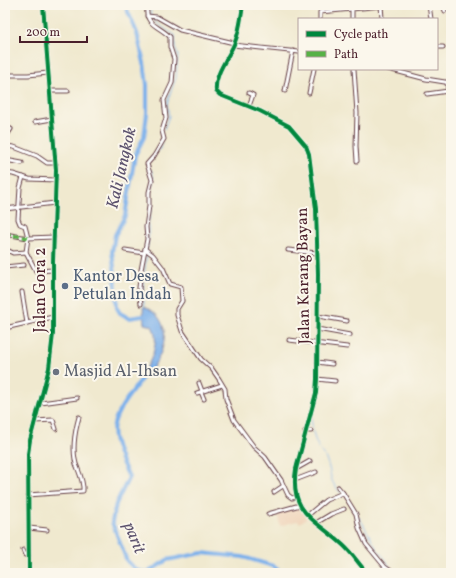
<svg xmlns="http://www.w3.org/2000/svg" width="456" height="578" viewBox="0 0 456 578" font-family="Vollkorn,serif">
	<style>
		.built { fill: #f0d6bc }
		.water { fill: #7db1eb; stroke: #64688b }
		.lines { fill: none; stroke-linecap: round; stroke-linejoin: round }
		.stream { stroke: #7db1eb; stroke-width: 1 }
		.river { stroke: #7db1eb; stroke-width: 4 }
		.minor-casing { stroke: #633d44; stroke-width: 5 }
		.minor { stroke: #fff; stroke-width: 3 }
		.quiet { stroke: #57b146; stroke-width: 3; stroke-dasharray: 6 3; stroke-linecap: butt }
		.cycleway-casing { stroke: #fbf7ec; stroke-width: 6 }
		.cycleway { stroke: #00873e; stroke-width: 4 }
		.service-dot { fill: #5c6f8a; stroke: #fbf7ec; stroke-width: 1.5 }
		.worship-dot { fill: #6b7280; stroke: #fbf7ec; stroke-width: 1.5 }
		.labels { text-anchor: middle; dominant-baseline: central; stroke-width: 4; stroke-linejoin: round; paint-order: stroke }
		.street-label { font-size: 16px; fill: #4a1f2b; stroke: #fbf7ec }
		.service-label { font-size: 16px; fill: #4e5e75; stroke: #fbf7ec; text-anchor: start }
		.worship-label { font-size: 16px; fill: #5b616d; stroke: #fbf7ec; text-anchor: start }
		.water-label { font-size: 17px; font-style: italic; fill: #5c526e; stroke: #fbf7ec }
	</style>
	<rect width="100%" height="100%" fill="#fbf7ec"/>
	<filter id="ink" filterUnits="userSpaceOnUse"><feTurbulence type="fractalNoise" baseFrequency=".025" numOctaves="2"/><feDisplacementMap in="SourceGraphic" scale="8" xChannelSelector="R" yChannelSelector="G"/><feConvolveMatrix kernelMatrix="1 2 1 2 8 2 1 2 1" color-interpolation-filters="sRGB"/></filter>
	<filter id="wash" filterUnits="userSpaceOnUse"><feTurbulence type="fractalNoise" baseFrequency=".012" numOctaves="4" result="noise"/><feDisplacementMap in="SourceGraphic" scale="16" xChannelSelector="R" yChannelSelector="G"/><feGaussianBlur stdDeviation="0.9" result="paint"/><feColorMatrix in="noise" values="0 0 0 0 0 0 0 0 0 0 0 0 0 0 0 0 0 1.4 0 .05"/><feComposite in="paint" operator="in"/></filter>
	<g filter="url(#wash)">
		<rect width="100%" height="100%" fill="#f0e9cf"/>
		<path class="built" d="M298 506 307 518 300 523 297 521 280 526 277 513Z"/>
		<path class="water" d="M143 307H145C150 310 156 313 159 318 172 336 159 361 147 375L143 372C145 368 149 365 150 361 155 350 158 337 152 326L144 324Z"/>
		<g class="lines">
			<g class="stream">
				<path d="M145 5 150 10"/>
				<path d="M150 5C150 23 161 26 175 35V47L178 55 176 78 170 93 167 105 169 116 164 129"/>
				<path d="M159 151 163 143"/>
				<path d="M151 170C154 176 154 182 151 188"/>
				<path d="M147 249C149 241 148 233 148 225 149 216 153 207 151 199"/>
				<path d="M144 307 143 282 147 252"/>
				<path d="M319 378V367"/>
				<path d="M311 416C312 426 313 437 318 446 320 451 324 455 326 459 333 475 327 479 341 493"/>
				<path d="M357 515C365 525 370 538 377 549 382 556 388 559 389 568"/>
			</g>
			<g class="river">
				<path d="M125 5 137 33 144 63 147 85V113L144 137 135 155 125 216 115 235 112 252 115 274 117 308 120 313 129 318 143 316"/>
				<path d="M145 374C135 389 118 407 114 424 110 438 123 465 129 477L116 504 112 522 127 561 136 570 147 573 167 560 202 553 243 557 273 566 282 573"/>
			</g>
		</g>
	</g>
	<g filter="url(#ink)">
		<g class="lines">
			<defs>
				<g id="minor">
					<path d="M243 5C241 17 240 30 235 42 229 57 214 74 216 91L220 95 260 111 289 126 306 146 309 154 316 209 318 274 317 379 316 393 296 469C289 513 315 519 343 545 352 553 359 564 367 573"/>
					<path d="M381 5 382 19"/>
					<path d="M429 5 431 19"/>
					<path d="M443 5 445 11"/>
					<path d="M147 16 157 17 180 30 234 43"/>
					<path d="M320 19V12L352 9"/>
					<path d="M352 19V9L381 6"/>
					<path d="M233 45 299 52"/>
					<path d="M437 47H443"/>
					<path d="M354 69 357 113 356 146 357 161"/>
					<path d="M388 69 426 79 451 83"/>
					<path d="M5 75H28L48 73"/>
					<path d="M50 91H68"/>
					<path d="M285 91 293 51"/>
					<path d="M309 93 314 69"/>
					<path d="M427 94 448 91 447 82"/>
					<path d="M249 106 253 95 249 93"/>
					<path d="M35 122 52 119"/>
					<path d="M7 135 11 129"/>
					<path d="M5 146 14 147 37 156 47 163H54L56 164"/>
					<path d="M5 160 22 163"/>
					<path d="M5 173 13 174 29 179 56 180"/>
					<path d="M23 177 20 188 18 219 20 224 25 226 28 238 26 252 36 271 53 270"/>
					<path d="M5 209 55 203"/>
					<path d="M5 234 28 238 54 237"/>
					<path d="M5 249 13 253 26 252"/>
					<path d="M145 249 153 255 163 268 170 284 181 287 182 301 177 309V315L182 331 201 359 212 369 219 379 225 389 226 399 234 420 254 447 265 457 281 480 288 495 292 498 296 497"/>
					<path d="M125 250 144 253"/>
					<path d="M288 250 317 253"/>
					<path d="M5 267 24 265"/>
					<path d="M22 292 27 323"/>
					<path d="M141 304 139 288 141 270 147 239 146 227 149 206V192L152 180 147 164 154 156 164 139 162 131 166 118 164 100 172 83 174 59 170 47V37C161 27 145 25 147 9"/>
					<path d="M318 316 347 321"/>
					<path d="M5 328 53 317"/>
					<path d="M317 329 350 335"/>
					<path d="M289 340 347 347"/>
					<path d="M317 362 332 364"/>
					<path d="M317 379 335 381"/>
					<path d="M199 383 202 391"/>
					<path d="M201 392 204 399"/>
					<path d="M197 393 222 385"/>
					<path d="M41 403 77 398"/>
					<path d="M35 421 53 420 56 429"/>
					<path d="M305 431H311"/>
					<path d="M296 469 310 461"/>
					<path d="M295 480 316 472"/>
					<path d="M274 492 283 486"/>
					<path d="M343 493 356 514 359 528 366 544 385 567 393 572"/>
					<path d="M28 495 83 491C84 482 79 472 76 464 72 449 75 431 79 417"/>
					<path d="M268 514 300 505"/>
					<path d="M308 515 326 500 343 493 338 487"/>
					<path d="M316 523 331 514 344 509"/>
					<path d="M29 528 47 530"/>
					<path d="M23 550 25 555 29 556"/>
					<path d="M29 573 28 454 30 440 49 368 53 334V262L56 170 43 5"/>
				</g>
			</defs>
			<use href="#minor" class="minor-casing"/>
			<use href="#minor" class="minor"/>
			<path class="quiet" d="M5 234 28 238"/>
			<defs>
				<g id="cycleway">
					<path d="M243 5C241 17 240 30 235 42 229 57 214 74 216 91L220 95 260 111 289 126 306 146 309 154 316 209 318 274 317 379 316 393 296 469C289 513 315 519 343 545 352 553 359 564 367 573"/>
					<path d="M29 573 28 454 30 440 49 368 53 334V262L56 170 43 5"/>
				</g>
			</defs>
			<use href="#cycleway" class="cycleway-casing"/>
			<use href="#cycleway" class="cycleway"/>
		</g>
	</g>
	<circle class="service-dot" cx="65" cy="286" r="4"/>
	<circle class="worship-dot" cx="56" cy="372" r="4"/>
	<g class="labels">
		<g class="street-label">
			<text transform="translate(304 276) rotate(-91)">Jalan Karang Bayan</text>
			<text transform="translate(41 290) rotate(-90)">Jalan Gora 2</text>
		</g>
		<g class="service-label">
			<text x="73" y="277">Kantor Desa<tspan x="73" dy="18">Petulan Indah</tspan></text>
		</g>
		<g class="worship-label">
			<text x="64" y="372">Masjid Al-Ihsan</text>
		</g>
		<g class="water-label">
			<text transform="translate(122 168) rotate(-77)">Kali Jangkok</text>
			<text transform="translate(134 538) rotate(68)">parit</text>
		</g>
	</g>
	<rect width="456" height="578" fill="none" stroke="#fbf7ec" stroke-width="20"/>
	<rect x="298" y="18" width="140" height="52" fill="#fbf7ec" stroke="#b4a19f"/>
	<rect x="306" y="31" width="20" height="6" fill="#00873e" stroke="#b4a19f"/>
	<text x="334" y="38" font-size="12" fill="#4a1f2b">Cycle path</text>
	<rect x="306" y="51" width="20" height="6" fill="#57b146" stroke="#b4a19f"/>
	<text x="334" y="58" font-size="12" fill="#4a1f2b">Path</text>
	<path d="M20 36v6h67v-6" fill="none" stroke="#4a1f2b" stroke-width="2"/>
	<text x="26" y="36" font-size="12" fill="#4a1f2b" stroke="#fbf7ec" stroke-width="3" paint-order="stroke">200 m</text>
</svg>
